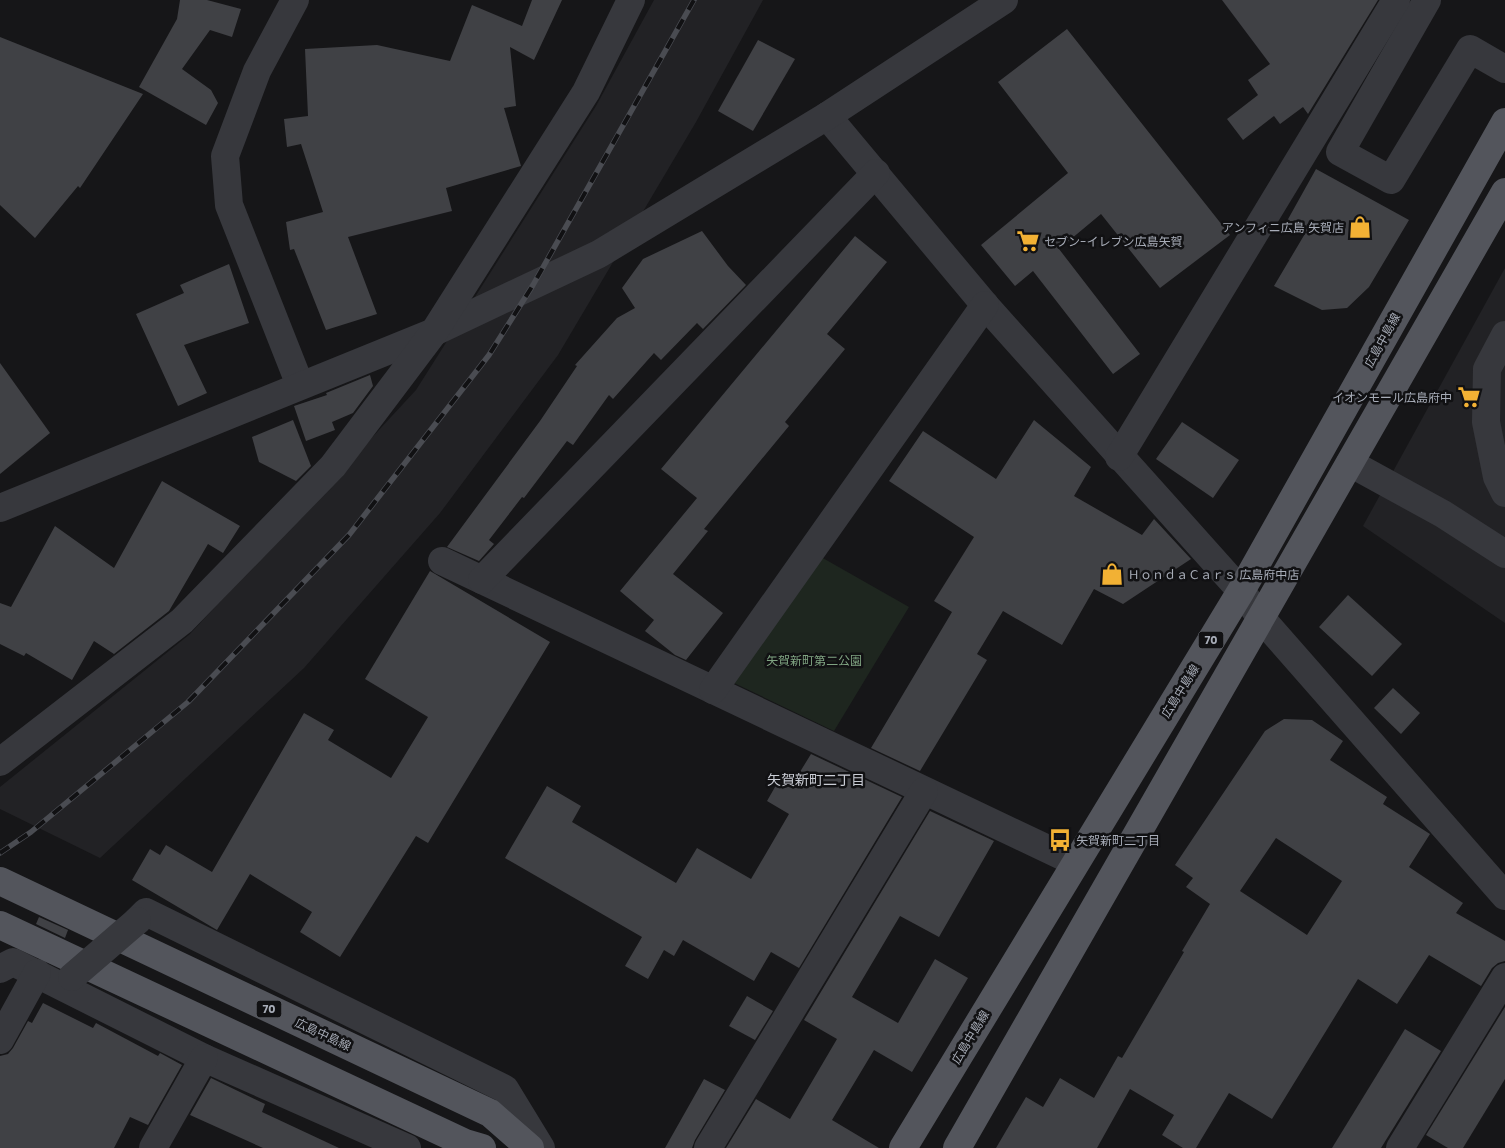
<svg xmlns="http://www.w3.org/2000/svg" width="1505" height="1148" viewBox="0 0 1505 1148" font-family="Poppins,'Noto Sans JP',sans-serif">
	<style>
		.built { fill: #222225 }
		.green { fill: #1e261f }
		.building { fill: #404145; fill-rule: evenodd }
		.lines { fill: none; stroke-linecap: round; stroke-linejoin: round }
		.minor { stroke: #37383d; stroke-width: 28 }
		.major { stroke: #53555c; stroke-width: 28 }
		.rail-casing { stroke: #4a4c52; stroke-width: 5.5 }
		.rail { stroke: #111113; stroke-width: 4; stroke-dasharray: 11; stroke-linecap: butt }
		.minor-bridge { stroke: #37383d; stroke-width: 28 }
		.labels { text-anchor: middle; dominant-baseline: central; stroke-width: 5; stroke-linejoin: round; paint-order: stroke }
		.shield { fill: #111113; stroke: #7b7e86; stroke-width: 1 }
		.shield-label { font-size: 11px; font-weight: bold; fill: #a8adb8 }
		.poi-label { font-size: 12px; fill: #a8adb8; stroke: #111113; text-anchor: start }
		.street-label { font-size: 12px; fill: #a8adb8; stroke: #111113 }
		.park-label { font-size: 12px; fill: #7fa381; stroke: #111113 }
		.neighbourhood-label { font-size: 14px; fill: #c9ccd4; stroke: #111113 }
	</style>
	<rect width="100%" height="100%" fill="#161618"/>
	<g class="built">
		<path d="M654 0H763L696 122 558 355 440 513 304 668 100 858 0 809V787L190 634 416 390 596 106Z"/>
		<path d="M1505 268V623L1363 526Z"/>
	</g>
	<path class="green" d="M821 557 909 607 834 731 732 682Z"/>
	<g class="building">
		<path d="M180 0H207L241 9 232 37 210 30 182 69 211 90 218 103 206 125 139 87 177 19Z"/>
		<path d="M532 0H562L534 60 510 47 516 106 504 108 521 166 446 188 452 211 348 237 377 314 326 330 294 249 290 250 286 222 323 212 301 144 287 147 284 119 308 116 305 49 377 45 450 61 472 5 522 26Z"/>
		<path d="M1222 0H1378L1308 114 1303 107 1280 124 1274 116 1243 140 1227 119 1258 95 1248 80 1270 64Z"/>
		<path d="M1067 29 1230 235 1160 288 1101 214 1059 249 1140 354 1113 374 1033 271 1015 286 981 245 1068 173 998 82Z"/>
		<path d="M0 37 143 94 80 188 78 186 35 238 0 205Z"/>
		<path d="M758 40 795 59 753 131 718 111Z"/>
		<path d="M1316 169 1409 220 1369 287 1347 308 1322 310 1274 286 1306 232 1287 221Z"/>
		<path d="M702 231 728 266 746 285 703 329 697 323 661 360 654 353 613 399 609 395 573 445 567 441 524 498 522 497 489 540 494 544 479 561 447 547 540 421 577 366 575 365 617 318 635 308 622 288 643 259Z"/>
		<path d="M855 236 887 262 827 334 845 349 785 422 789 426 704 529 708 531 673 574 723 613 686 660 675 655 645 631 654 620 620 591 697 498 661 469Z"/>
		<path d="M229 264 249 323 184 345 207 393 178 406 136 314 184 293 180 285Z"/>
		<path d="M0 363 50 433 0 474Z"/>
		<path d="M370 375 373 386 353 413 332 422 335 430 306 441 294 406 327 395 326 393Z"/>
		<path d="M293 420 311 466 296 481 259 462 252 437Z"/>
		<path d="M1034 420 1091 467 1074 496 1142 535 1154 519 1191 559 1123 604 1094 589 1062 645 1003 611 977 654 987 660 920 771 871 748 952 612 934 601 974 537 889 481 923 431 996 479Z"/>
		<path d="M1182 422 1239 460 1213 498 1156 459Z"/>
		<path d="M162 481 240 526 223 553 208 544 169 611 114 654 94 641 72 680 26 653 24 656 0 644V603L11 607 55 526 114 568Z"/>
		<path d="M430 571 550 642 428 843 416 836 340 957 300 932 312 912 250 874 217 930 132 880 150 849 160 855 166 845 212 872 304 713 334 730 328 740 391 778 428 717 365 679Z"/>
		<path d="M1348 595 1402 644 1372 676 1319 627Z"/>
		<path d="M1393 688 1420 713 1401 734 1374 708Z"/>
		<path d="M1284 719 1312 720 1343 741 1330 760 1387 797 1383 804 1430 834 1409 867 1463 903 1456 913 1505 941V961L1498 963 1492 968 1481 986 1429 955 1397 1004 1358 979 1272 1119 1229 1093 1196 1148H1183L1162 1135 1174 1115 1130 1089 1097 1148H996L1026 1097 1043 1107 1060 1078 1094 1098 1118 1056 1122 1058 1184 952 1182 951 1210 904 1186 887 1193 878 1175 865 1265 731ZM1276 838 1342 881 1307 935 1240 891Z"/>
		<path d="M811 754 902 797 799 968 771 952 754 981 683 940 674 956 664 950 648 979 625 966 642 937 505 858 547 786 581 806 572 822 676 883 697 848 751 879 789 814 767 801 783 773 795 780Z"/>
		<path d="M930 811 994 841 939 937 900 916 852 997 898 1023 935 959 968 978 912 1072 874 1050 832 1120 879 1148H726L756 1099 790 1119 837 1039 804 1020Z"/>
		<path d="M39 917 68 930 65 938 36 924Z"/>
		<path d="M747 996 773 1011 755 1040 729 1026Z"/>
		<path d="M43 1003 93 1028 96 1023 158 1056 160 1053 182 1065 148 1125 130 1117 114 1148H0V1056L8 1054 13 1048 28 1021 32 1023Z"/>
		<path d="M1505 1007V1079L1463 1148H1448L1426 1135Z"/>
		<path d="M1405 1029 1441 1051 1381 1148H1332Z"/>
		<path d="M211 1078 265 1104 262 1112 339 1148H263L190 1115Z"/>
		<path d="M704 1079 725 1090 695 1140 692 1148H665Z"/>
	</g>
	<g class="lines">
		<g class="minor">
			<path d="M295 0 257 71 225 156 229 205 300 385"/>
			<path d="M1427 0 1340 152 1391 180 1470 49 1505 69"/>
			<path d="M827 116 985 305 1241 591 1261 618 1505 896"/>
			<path d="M1505 335 1487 369 1486 422 1497 477 1505 493"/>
			<path d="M1119 457 1396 0"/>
			<path d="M1350 463 1443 514 1505 554"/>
			<path d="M0 508 434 332 599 254 827 116 1004 0"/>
			<path d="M442 561 1075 862"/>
			<path d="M482 580 876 173"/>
			<path d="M713 690 985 305"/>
			<path d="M0 762 182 621 333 466 434 332 586 92 631 0"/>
			<path d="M137 921 146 912 505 1089 541 1148"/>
			<path d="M0 969 13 962 204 1058 407 1148"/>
			<path d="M0 1040 37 973"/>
			<path d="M153 1148 204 1058"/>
			<path d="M708 1148 924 791"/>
			<path d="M1400 1148 1505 977"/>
		</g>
		<g class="major">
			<path d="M0 881 490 1113 530 1148"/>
			<path d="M0 925 465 1143 482 1148"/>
			<path d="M903 1148 1241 591 1505 122"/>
			<path d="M957 1148 1505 192"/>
		</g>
		<defs>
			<path id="rail" d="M0 853 31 832 188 702 349 535 489 355 533 285 694 0"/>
		</defs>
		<use href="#rail" class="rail-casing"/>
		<use href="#rail" class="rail"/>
		<path class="minor-bridge" d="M72 977 137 921"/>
	</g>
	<defs>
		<symbol id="shop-bare" viewBox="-9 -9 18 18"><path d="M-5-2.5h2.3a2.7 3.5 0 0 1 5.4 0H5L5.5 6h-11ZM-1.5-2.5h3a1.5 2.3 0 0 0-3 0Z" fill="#f2b134" stroke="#111113" stroke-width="2.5" paint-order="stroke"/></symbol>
		<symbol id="supermarket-bare" viewBox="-9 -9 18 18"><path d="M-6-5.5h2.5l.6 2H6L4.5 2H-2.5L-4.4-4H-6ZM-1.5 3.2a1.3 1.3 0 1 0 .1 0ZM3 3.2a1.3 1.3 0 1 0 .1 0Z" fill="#f2b134" stroke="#111113" stroke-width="2.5" paint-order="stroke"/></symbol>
		<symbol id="bus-bare" viewBox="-9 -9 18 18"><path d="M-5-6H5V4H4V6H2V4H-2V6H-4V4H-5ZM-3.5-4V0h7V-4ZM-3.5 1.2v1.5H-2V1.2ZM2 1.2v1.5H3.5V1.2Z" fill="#f2b134" stroke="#111113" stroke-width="2.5" paint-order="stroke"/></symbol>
	</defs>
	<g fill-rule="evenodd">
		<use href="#shop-bare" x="1344" y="211" width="32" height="32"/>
		<use href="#supermarket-bare" x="1012" y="225" width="32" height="32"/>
		<use href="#supermarket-bare" x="1453" y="381" width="32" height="32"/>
		<use href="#shop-bare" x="1096" y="558" width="32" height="32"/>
		<use href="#bus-bare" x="1044" y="824" width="32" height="32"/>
	</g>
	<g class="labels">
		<g class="shield">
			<rect x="1198.5" y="631.5" width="25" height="17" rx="4"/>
			<rect x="256.5" y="1000.5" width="25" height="17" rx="4"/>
		</g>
		<g class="shield-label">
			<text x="1211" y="640">70</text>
			<text x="269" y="1009">70</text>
		</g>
		<g class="poi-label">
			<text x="1344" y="227" text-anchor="end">アンフィニ広島 矢賀店</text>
			<text x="1044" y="241">セブン-イレブン広島矢賀</text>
			<text x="1452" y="397" text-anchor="end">イオンモール広島府中</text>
			<text x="1128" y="574">ＨｏｎｄａＣａｒｓ 広島府中店</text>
			<text x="1076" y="840">矢賀新町二丁目</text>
		</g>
		<g class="street-label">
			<text transform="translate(1382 340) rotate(-61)">広島中島線</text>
			<text transform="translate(1180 691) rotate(-58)">広島中島線</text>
			<text transform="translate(323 1034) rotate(25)">広島中島線</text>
			<text transform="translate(970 1037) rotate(-59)">広島中島線</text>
		</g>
		<g class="park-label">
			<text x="814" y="660">矢賀新町第二公園</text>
		</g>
		<g class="neighbourhood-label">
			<text x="816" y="780">矢賀新町二丁目</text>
		</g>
	</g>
</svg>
